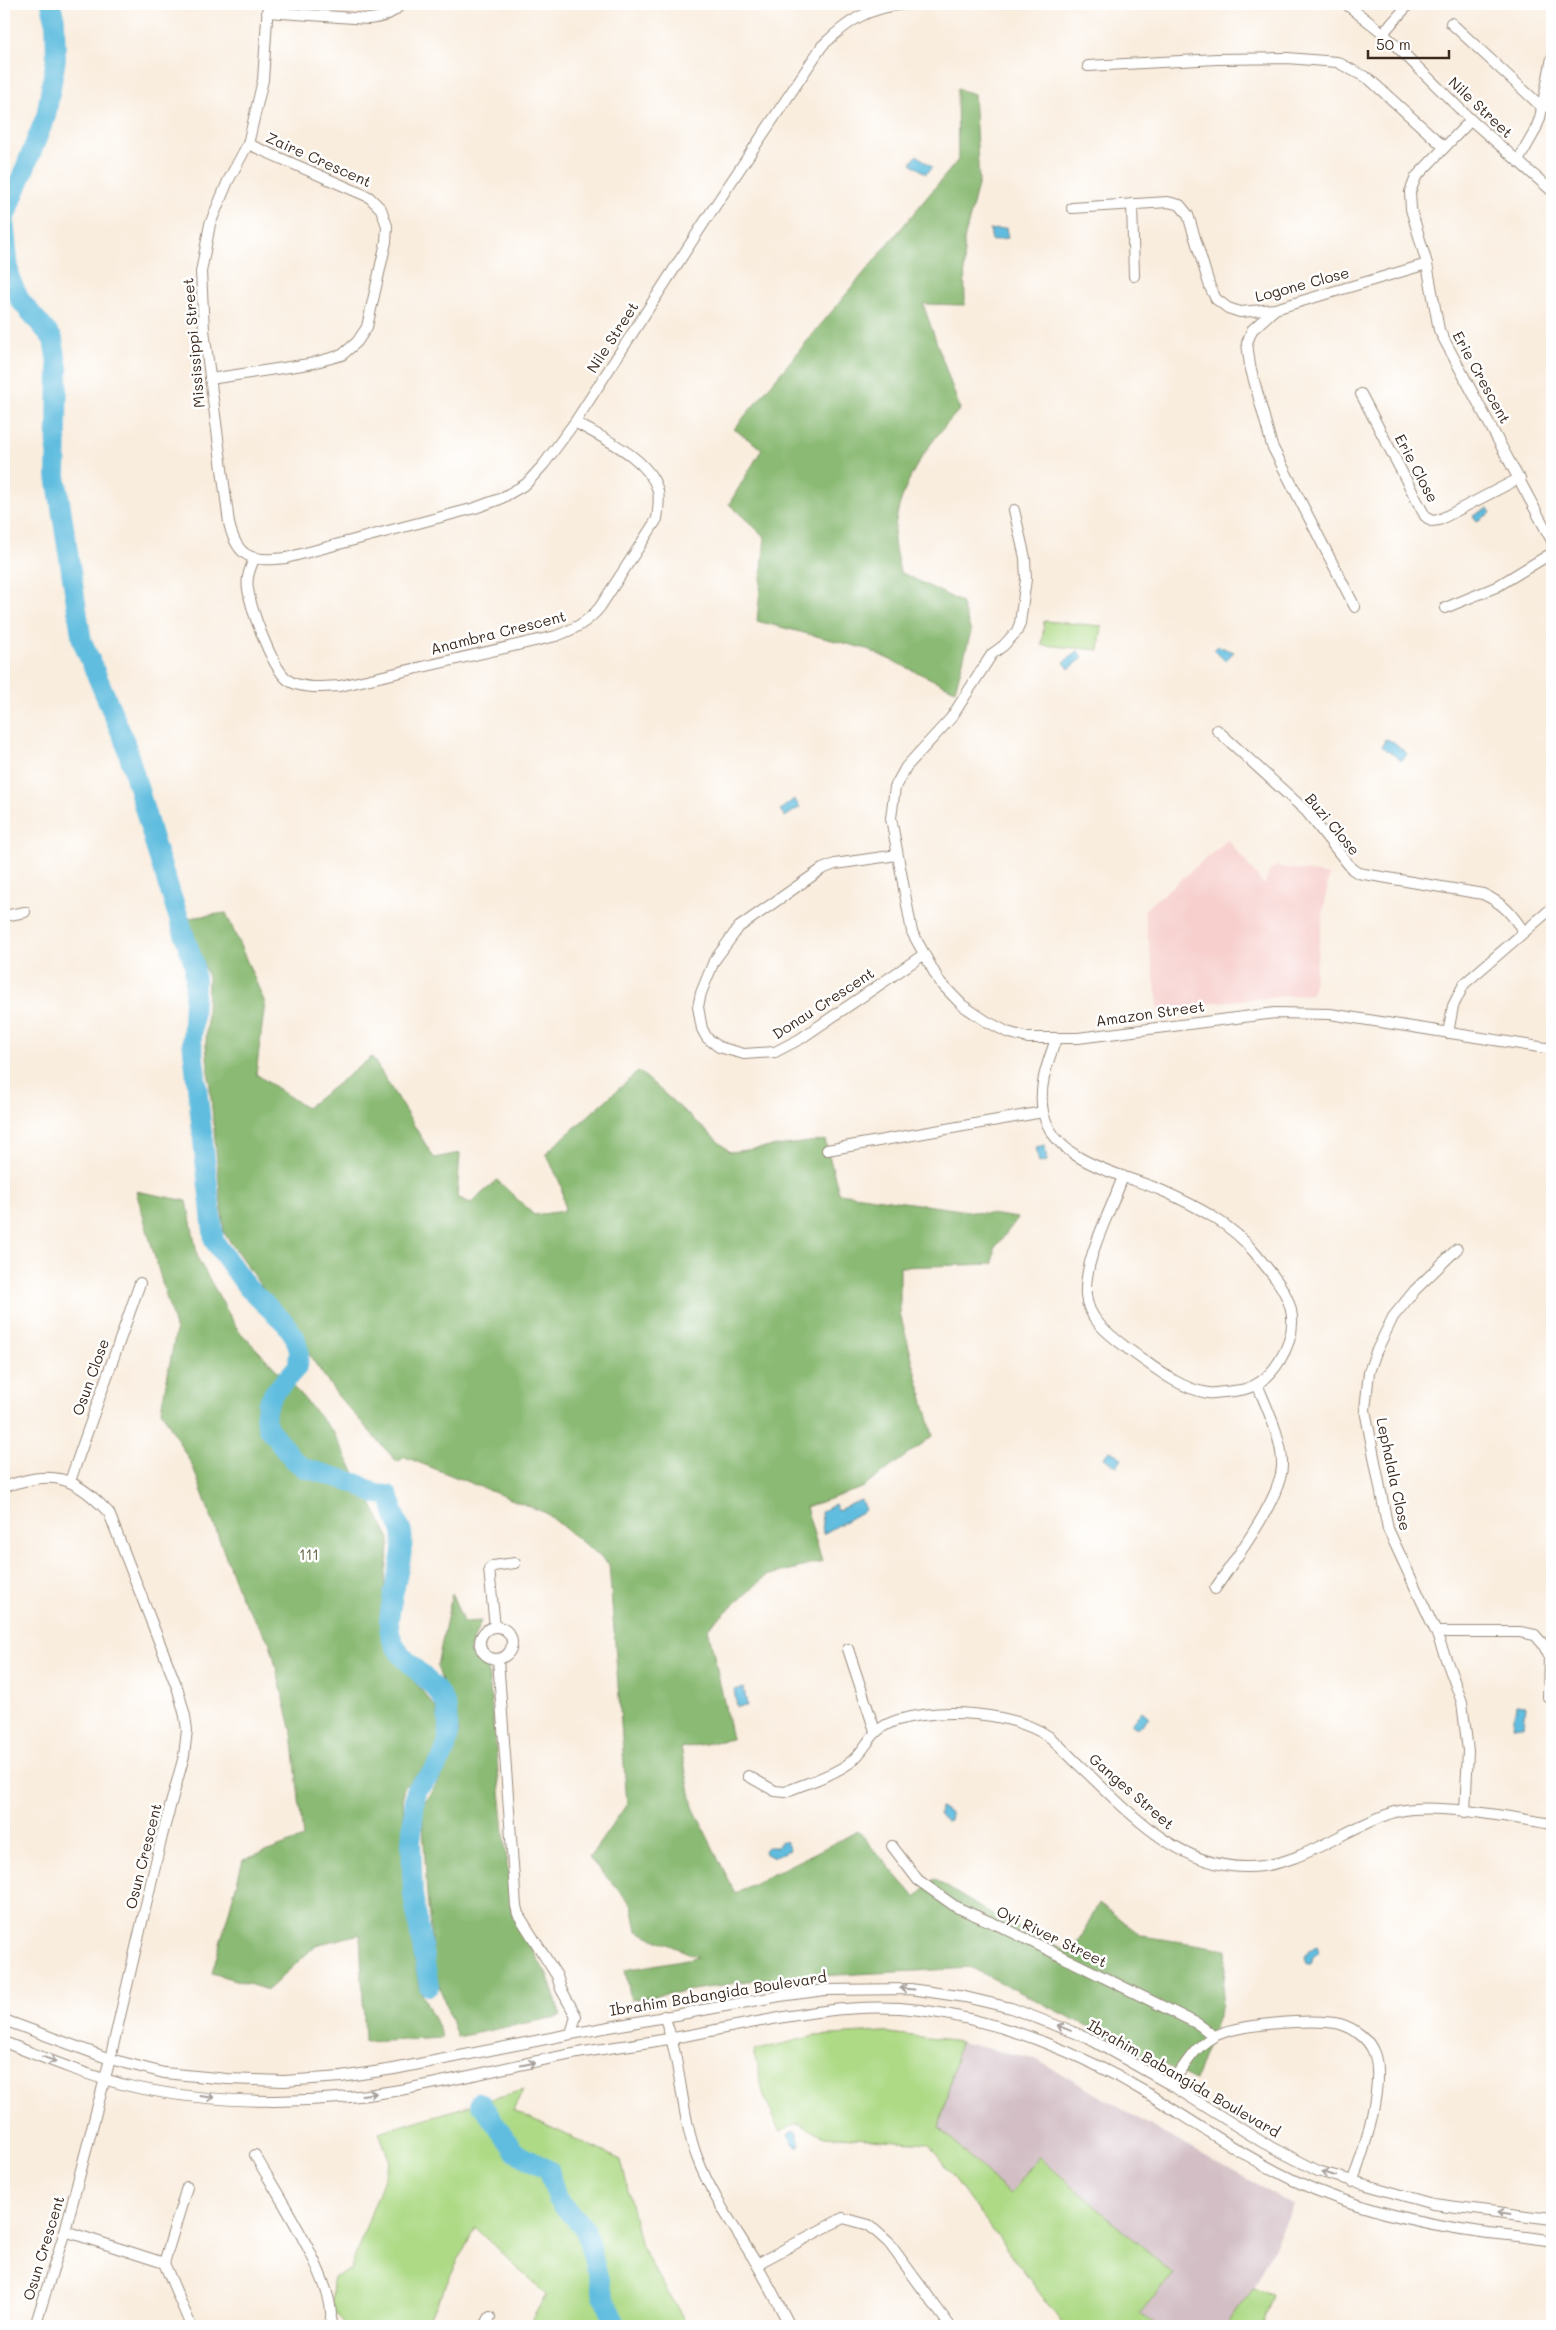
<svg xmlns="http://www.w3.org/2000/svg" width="1556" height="2330" viewBox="0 0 1556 2330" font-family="Mali,sans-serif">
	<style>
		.built { fill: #f7d0ce }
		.industrial { fill: #d2bec4 }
		.green { fill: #aeda86; stroke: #748252 }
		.forest { fill: #8aba73; stroke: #627248 }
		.water { fill: #61bddf; stroke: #4e747e }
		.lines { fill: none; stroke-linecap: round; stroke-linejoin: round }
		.river { stroke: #61bddf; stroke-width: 20 }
		.minor-casing { stroke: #9a8c7e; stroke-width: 12 }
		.minor { stroke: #fff; stroke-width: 10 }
		.oneway { stroke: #a79f9a }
		.labels { text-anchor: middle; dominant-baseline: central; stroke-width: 5; stroke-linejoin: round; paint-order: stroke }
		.street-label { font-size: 15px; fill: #3b2a1e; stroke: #fff }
		.park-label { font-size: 15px; fill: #5e5f3d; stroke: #fff }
	</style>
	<rect width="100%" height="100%" fill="#fff"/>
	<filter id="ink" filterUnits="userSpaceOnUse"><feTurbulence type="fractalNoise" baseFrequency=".02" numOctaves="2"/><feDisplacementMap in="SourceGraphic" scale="10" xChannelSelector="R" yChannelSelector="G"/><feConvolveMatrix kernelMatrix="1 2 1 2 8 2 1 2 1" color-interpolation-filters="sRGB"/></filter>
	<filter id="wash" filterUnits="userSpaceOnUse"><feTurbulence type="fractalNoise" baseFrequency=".0096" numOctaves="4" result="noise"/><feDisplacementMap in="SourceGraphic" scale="20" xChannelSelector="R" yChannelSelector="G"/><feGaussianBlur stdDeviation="1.12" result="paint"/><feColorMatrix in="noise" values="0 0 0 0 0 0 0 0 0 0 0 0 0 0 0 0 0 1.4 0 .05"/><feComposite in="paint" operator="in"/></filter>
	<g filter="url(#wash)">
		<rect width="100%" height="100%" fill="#f9edde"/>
		<path class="built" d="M1228 840 1264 885 1270 870 1276 866 1329 875 1312 994 1219 1002 1159 1011 1144 910Z"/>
		<path class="industrial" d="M960 2042 1038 2060 1151 2126 1294 2205 1253 2289 1227 2326H1157L1140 2313 1174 2275 1039 2156 1010 2195 939 2128Z"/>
		<g class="green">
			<path d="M1044 621 1102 626 1099 650 1042 645Z"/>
			<path d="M881 2032 960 2042 939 2128 1010 2195 1038 2156 1174 2275 1140 2312 1156 2326H1064L928 2143 824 2136 798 2123 781 2132 764 2097 754 2051 814 2036Z"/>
			<path d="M523 2090 513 2110 621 2160 641 2247 688 2326H528L546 2295 475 2228 425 2326H347L332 2309 333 2277 350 2270 390 2162 379 2132Z"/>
			<path d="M1253 2289 1273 2294 1263 2326H1227Z"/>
		</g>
		<g class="forest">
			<path d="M957 89 974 94 979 181 964 240 965 305 923 304 960 409C927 445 899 483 894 534 893 545 898 560 900 572L961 602 971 632 955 690 867 649 757 621 765 537 729 504 762 449 734 429 958 160Z"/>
			<path d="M226 913 265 1003 256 1074 306 1108 372 1057 434 1158 460 1153 457 1197 471 1203 497 1180 534 1215 565 1211 561 1185 546 1153 639 1071 730 1152 825 1140 839 1193 1018 1218 994 1249 993 1264 900 1267V1314L933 1436 862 1488 806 1507 822 1562 766 1576 708 1628 732 1739 681 1748 693 1807 735 1893 858 1831 915 1897 934 1879 997 1918 1073 1953 1099 1903 1142 1936 1227 1949 1221 2008 1195 2080 972 1968 761 1979 631 2000 625 1970 698 1957 637 1931 632 1905 589 1858 627 1804 609 1564 546 1513 405 1457 397 1462 338 1396 224 1233 206 1046 208 977 188 918Z"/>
			<path d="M136 1191 187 1201 198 1259 238 1330 299 1393 333 1432 390 1539 385 1579 384 1643 436 1708 442 1736 434 1758 403 1788 405 1899 419 1987 443 2038 365 2042 360 1934 316 1945 268 1990 212 1973 243 1860 303 1838 292 1732 270 1643 240 1596 193 1467 161 1410 176 1331Z"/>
			<path d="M452 1594 463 1622 481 1621 469 1651 488 1668 512 1913 548 1977 561 2016 457 2037 434 1971 427 1894 422 1806 441 1777 459 1732 437 1666Z"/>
		</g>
		<g class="water">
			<path d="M917 155 932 167 926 174 911 163Z"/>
			<path d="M1006 228 1008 238 992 241 990 230Z"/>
			<path d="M1488 508 1491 513 1477 521 1473 516Z"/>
			<path d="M1218 646 1234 652 1225 661 1214 650Z"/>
			<path d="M1078 651 1083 658 1069 669 1064 662Z"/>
			<path d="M1385 739 1394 742 1407 754 1401 761 1389 751 1382 747Z"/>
			<path d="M794 799 800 807 785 817 780 810Z"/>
			<path d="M1045 1145 1047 1161 1039 1163 1036 1147Z"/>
			<path d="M1109 1450 1122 1458 1117 1466 1104 1458Z"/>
			<path d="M861 1500 865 1510 823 1534 821 1512 835 1504 838 1510Z"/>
			<path d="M744 1688 747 1706 737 1707 734 1690Z"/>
			<path d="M1516 1705 1526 1706 1524 1726 1513 1725Z"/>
			<path d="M1142 1711 1149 1717 1138 1729 1131 1724Z"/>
			<path d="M940 1808 944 1809 951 1814 950 1820 947 1821 939 1815Z"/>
			<path d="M781 1841 786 1842 790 1850 773 1857 765 1854 764 1850 767 1847H777Z"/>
			<path d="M1316 1946 1319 1952 1313 1957 1311 1964H1307L1305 1958C1308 1951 1310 1948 1316 1946Z"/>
			<path d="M792 2131 797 2133V2138L800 2145 797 2147 792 2144 788 2135Z"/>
		</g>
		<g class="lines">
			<g class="river">
				<path d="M51 4 55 20 56 59 46 116 4 220 10 279 20 300 53 339 58 369 56 476 82 641 125 742 156 849 194 964 195 981 192 1041 214 1241 247 1287 285 1323 295 1337 299 1351 298 1366 273 1394 267 1405 265 1418 268 1428 293 1459 304 1468 356 1483 375 1494 388 1495C395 1507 392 1510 396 1519 397 1523 400 1526 401 1529 408 1548 389 1600 389 1623 389 1661 433 1673 446 1706 448 1711 447 1719 448 1724 451 1753 436 1771 416 1789L411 1842 413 1895 429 1986"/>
				<path d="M480 2102 515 2152 549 2170 557 2199 585 2229 604 2298 617 2326"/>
			</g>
		</g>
	</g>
	<g filter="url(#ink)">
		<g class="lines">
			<defs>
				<g id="minor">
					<path d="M268 4 263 80 248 144 228 181 210 224 201 272 204 330 229 523C237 559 253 562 286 558L475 508 500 499 526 484 544 464 575 422 707 218 822 46C849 20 867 8 905 4"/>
					<path d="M1346 4 1383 33 1471 120 1552 191"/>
					<path d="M267 12 368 19C381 18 393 14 401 4"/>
					<path d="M1451 23 1543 108"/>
					<path d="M1383 33 1409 4"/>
					<path d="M1088 66 1217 59 1287 58 1337 62 1369 79 1443 146"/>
					<path d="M1471 120 1416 177 1410 192 1411 209 1427 264 1439 330 1552 541"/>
					<path d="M1518 161 1535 131 1540 118 1552 58"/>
					<path d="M1132 204 1134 276"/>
					<path d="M1072 208 1168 202 1180 205 1188 215 1210 287 1216 299 1228 308 1240 312 1275 309 1427 264"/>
					<path d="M1274 310 1252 330 1247 343 1250 366 1272 446 1355 607"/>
					<path d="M210 379 309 364 342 355 357 342 367 327 386 242 387 226 381 209 369 197 248 144"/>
					<path d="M1361 394 1425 516 1431 521 1439 520 1520 478"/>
					<path d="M1014 510 1025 558 1026 579 1020 623 1017 631 1003 646 992 654 951 718 906 767 895 787 891 818 912 932 939 981 962 1005 986 1021 1007 1032 1028 1038H1078L1275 1013 1330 1014 1552 1049"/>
					<path d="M254 559C250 569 246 578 248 589 251 609 273 673 291 682 306 689 324 687 340 686L556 636C574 629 587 623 600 607L657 519C658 510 660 500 658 491 649 457 603 439 575 422"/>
					<path d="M1445 608 1496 587 1552 553"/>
					<path d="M1217 730 1306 811 1352 869 1358 873 1483 894C1504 904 1511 913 1524 932"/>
					<path d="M897 855 835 864 822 869 739 927 714 961 701 993 698 1007 702 1029 707 1038 719 1047 744 1054 775 1052 800 1039 923 955"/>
					<path d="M4 916 25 912"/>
					<path d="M1448 1033 1453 1006 1464 984 1552 908"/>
					<path d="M1056 1039C1048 1062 1038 1086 1043 1112 1055 1164 1122 1173 1163 1191 1196 1206 1232 1224 1255 1253 1270 1272 1290 1292 1292 1317 1294 1344 1273 1382 1245 1389 1238 1391 1231 1391 1224 1392 1219 1392 1213 1394 1208 1393 1177 1388 1153 1366 1128 1349 1110 1335 1088 1320 1086 1295 1084 1257 1111 1212 1123 1176"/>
					<path d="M827 1150 1043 1112"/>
					<path d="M1457 1249 1415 1290 1393 1317 1376 1352 1369 1372 1365 1410 1388 1529 1436 1632 1462 1702 1468 1751 1465 1812"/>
					<path d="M70 1481 140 1283"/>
					<path d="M4 1487C52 1470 74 1475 109 1513L178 1690 185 1716 187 1730 184 1756 162 1836 110 2059 65 2231 35 2326"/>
					<path d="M1215 1589C1234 1560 1282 1498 1282 1465 1283 1441 1266 1406 1257 1384"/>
					<path d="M495 1627 489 1569 493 1566 515 1563"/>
					<circle cx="496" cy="1643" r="16"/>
					<path d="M1436 1632H1520L1535 1635 1543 1644 1549 1656 1548 1697"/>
					<path d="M848 1649 875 1731"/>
					<path d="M498 1659 516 1906 518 1914 557 1976 561 1989 576 2016 571 2034"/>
					<path d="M748 1776 775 1791 785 1792C805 1783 830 1777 848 1764 869 1750 867 1729 898 1720 942 1708 1009 1711 1048 1736 1059 1744 1069 1756 1079 1765 1126 1809 1177 1868 1247 1867 1302 1867 1344 1827 1395 1812 1432 1801 1512 1818 1552 1824"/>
					<path d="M892 1846 918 1880 956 1907 1002 1927 1198 2024 1214 2036"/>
					<path d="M664 2016C682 2062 680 2114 698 2160 712 2196 736 2229 756 2263 768 2283 779 2305 790 2326"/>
					<path d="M4 2020 110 2059 164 2073 227 2079 284 2081 341 2077 394 2069 571 2034 780 1996 825 1990 910 1989 965 1997 1011 2008 1086 2037 1171 2085 1262 2142 1318 2171 1433 2204 1552 2219"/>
					<path d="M4 2042C46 2059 90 2077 134 2087 217 2105 316 2105 400 2090 456 2080 511 2066 567 2055 604 2048 642 2044 679 2037 757 2023 840 2000 920 2010 999 2020 1079 2052 1147 2093 1195 2123 1242 2155 1293 2180 1355 2209 1420 2224 1488 2233 1509 2235 1531 2237 1552 2241"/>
					<path d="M1171 2085C1183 2068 1194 2047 1213 2037 1236 2024 1314 2018 1340 2024 1354 2028 1369 2039 1374 2053 1385 2082 1364 2153 1352 2182"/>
					<path d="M255 2155C273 2188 344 2294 329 2326"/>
					<path d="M65 2231 164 2263 191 2326"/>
					<path d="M164 2263 187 2187"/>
					<path d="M757 2264 843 2218 869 2225 889 2243 950 2326"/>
					<path d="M485 2326 490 2317"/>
				</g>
			</defs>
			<use href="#minor" class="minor-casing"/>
			<use href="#minor" class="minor"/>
		</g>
		<defs><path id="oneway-shaft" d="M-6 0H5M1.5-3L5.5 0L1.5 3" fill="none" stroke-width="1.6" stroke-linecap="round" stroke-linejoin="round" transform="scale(1.25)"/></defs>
		<g class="oneway">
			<use href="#oneway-shaft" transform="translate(907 1989) rotate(-176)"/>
			<use href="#oneway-shaft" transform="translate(1064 2028) rotate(-157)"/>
			<use href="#oneway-shaft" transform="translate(49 2059) rotate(20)"/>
			<use href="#oneway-shaft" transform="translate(528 2064) rotate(-12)"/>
			<use href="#oneway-shaft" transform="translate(369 2094) rotate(-7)"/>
			<use href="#oneway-shaft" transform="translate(207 2097) rotate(7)"/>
			<use href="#oneway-shaft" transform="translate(1329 2174) rotate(-162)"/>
			<use href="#oneway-shaft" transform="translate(1504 2213) rotate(-173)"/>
		</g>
	</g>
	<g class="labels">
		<g class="street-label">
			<text transform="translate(1481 107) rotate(43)">Nile Street</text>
			<text transform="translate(319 159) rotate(24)">Zaire Crescent</text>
			<text transform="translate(1302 284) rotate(-15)">Logone Close</text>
			<text transform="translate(612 337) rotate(-57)">Nile Street</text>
			<text transform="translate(193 343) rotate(-95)">Mississippi Street</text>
			<text transform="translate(1482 377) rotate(61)">Erie Crescent</text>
			<text transform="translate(1417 468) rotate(62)">Erie Close</text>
			<text transform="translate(498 632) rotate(-14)">Anambra Crescent</text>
			<text transform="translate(1333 824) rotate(50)">Buzi Close</text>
			<text transform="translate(823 1003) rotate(-33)">Donau Crescent</text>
			<text transform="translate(1150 1013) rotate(-8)">Amazon Street</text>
			<text transform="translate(90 1377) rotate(-70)">Osun Close</text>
			<text transform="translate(1394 1474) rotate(78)">Lephalala Close</text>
			<text transform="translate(1132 1791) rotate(41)">Ganges Street</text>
			<text transform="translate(143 1856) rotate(-76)">Osun Crescent</text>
			<text transform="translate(1052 1936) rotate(26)">Oyi River Street</text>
			<text transform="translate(718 1993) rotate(-9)">Ibrahim Babangida Boulevard</text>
			<text transform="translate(1184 2078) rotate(30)">Ibrahim Babangida Boulevard</text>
			<text transform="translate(43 2248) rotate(-73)">Osun Crescent</text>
		</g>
		<g class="park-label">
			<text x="309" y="1554">111</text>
		</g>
	</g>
	<rect width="1556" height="2330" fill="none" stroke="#fff" stroke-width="20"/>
	<path d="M1368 50v8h81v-8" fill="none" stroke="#3b2a1e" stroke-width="2.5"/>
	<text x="1376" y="50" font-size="15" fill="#3b2a1e" stroke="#ffffff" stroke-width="4" paint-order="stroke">50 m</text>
</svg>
